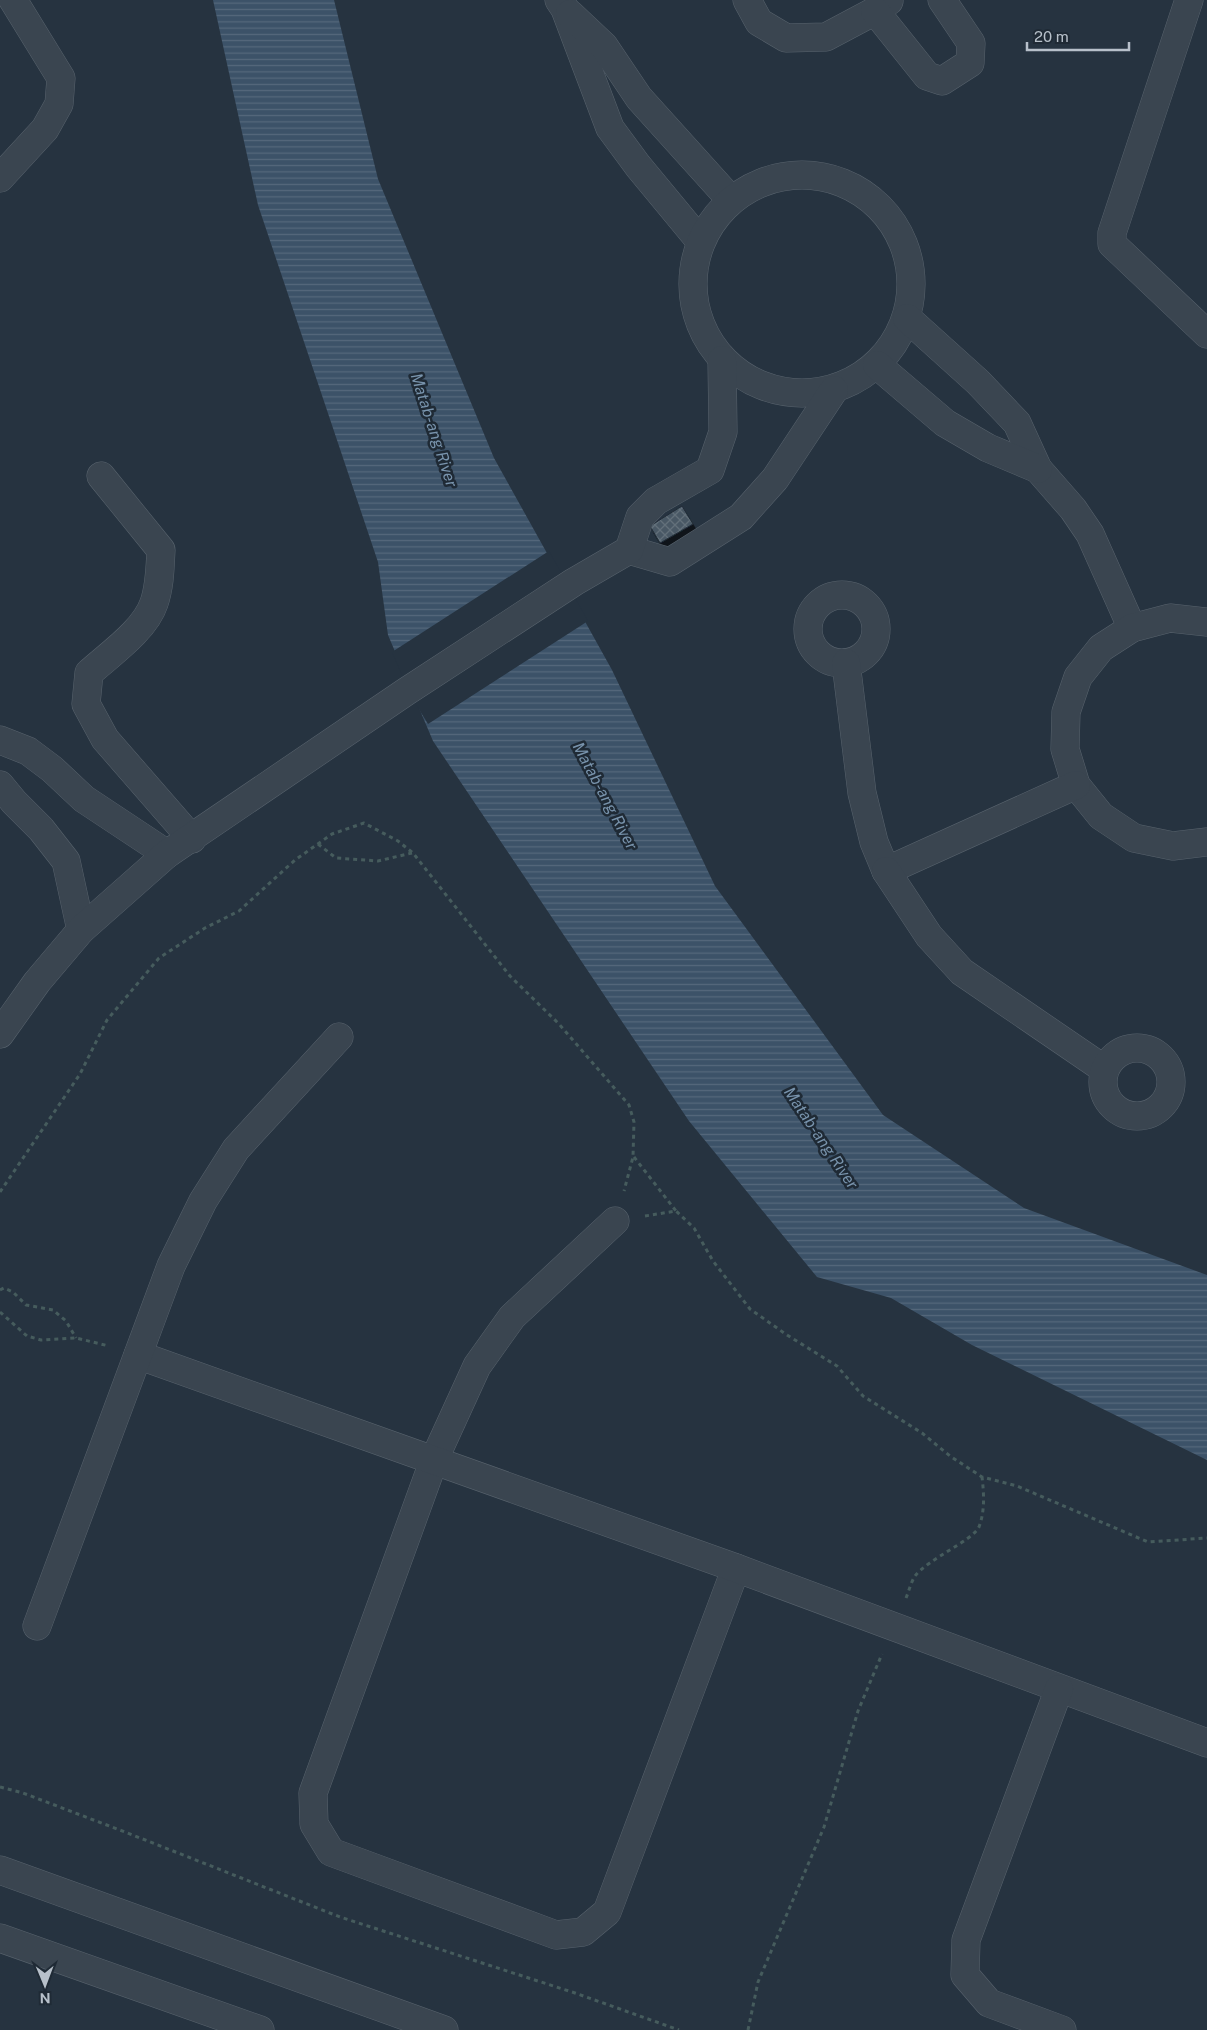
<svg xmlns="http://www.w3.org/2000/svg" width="1207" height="2030" viewBox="0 0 1207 2030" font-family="'Public Sans',sans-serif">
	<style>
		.water { fill: url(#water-rules) }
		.pier { fill: #263340 }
		.building { fill: url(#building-cross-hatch); stroke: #212c37; filter: url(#shadow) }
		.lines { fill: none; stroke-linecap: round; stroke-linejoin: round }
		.minor-casing { stroke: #58636d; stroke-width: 29 }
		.path { stroke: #465c5d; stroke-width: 3; stroke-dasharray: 4 4; stroke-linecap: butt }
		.minor { stroke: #3a4550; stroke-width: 28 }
		.labels { text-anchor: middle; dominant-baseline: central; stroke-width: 5; stroke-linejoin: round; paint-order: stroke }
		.water-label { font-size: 16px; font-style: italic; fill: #7893ac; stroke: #1f2a35 }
	</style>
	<defs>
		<pattern id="water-rules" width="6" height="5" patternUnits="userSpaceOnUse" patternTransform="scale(1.25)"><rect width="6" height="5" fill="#3c5268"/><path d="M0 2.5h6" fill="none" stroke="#56697c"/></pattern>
		<pattern id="building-cross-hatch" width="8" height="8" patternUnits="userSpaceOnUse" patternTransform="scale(1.25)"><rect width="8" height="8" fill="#4a5965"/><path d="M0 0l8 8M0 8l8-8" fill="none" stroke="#626f7a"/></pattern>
		<filter id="shadow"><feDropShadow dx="3" dy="5.5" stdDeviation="0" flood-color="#0009"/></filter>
	</defs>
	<rect width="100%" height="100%" fill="#263340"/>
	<path class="water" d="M213 0H334L378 179 494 458 612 670 715 886 883 1115 1024 1208 1207 1275V1460L972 1345 891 1298 817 1277 689 1121 433 741 388 635 378 562 258 205Z"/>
	<path class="pier" d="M549 551 588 621 428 724 412 698 392 652Z"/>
	<path class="building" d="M682 506 693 524 660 543 650 526Z"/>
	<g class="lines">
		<defs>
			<g id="minor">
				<path d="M559 0 565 9 610 128 638 166 700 241"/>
				<path d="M747 0 759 22 786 38 826 37 875 11 889 1"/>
				<path d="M1189 0 1112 233V244L1207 334"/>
				<path d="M875 11 927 76 942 81 970 63 971 43 942 0"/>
				<path d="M570 14 604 46 639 98 731 200"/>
				<circle cx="802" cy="284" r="109"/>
				<path d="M0 178 45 129 59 104 61 78 13 0"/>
				<path d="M907 318 978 382 1017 423 1038 469 1073 509 1090 534 1132 628"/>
				<path d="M877 365 945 423 988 448 1038 469"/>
				<path d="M101 476 161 550C160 567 160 586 154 603 145 630 110 654 89 673L86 704 105 739 192 839"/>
				<path d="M629 550 670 562 741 517 775 479 834 390"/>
				<circle cx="842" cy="629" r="34"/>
				<path d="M1207 622 1170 618 1132 628 1101 648 1078 677 1066 712 1065 749 1076 785 1101 816 1134 838 1173 846 1207 842"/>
				<path d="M846 663 862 793 874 842 886 871 1076 785"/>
				<path d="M0 740 28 751 52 769 84 799 167 854"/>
				<path d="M0 785 14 802 41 829 66 861 81 930"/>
				<path d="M886 871 929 936 962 972 1104 1069"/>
				<path d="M0 1034 37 982 81 930 167 854 407 691 574 582 629 550 640 517 656 501 710 470 723 432 722 360"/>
				<circle cx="1137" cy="1082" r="34"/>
				<path d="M615 1221 512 1317 477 1366 434 1460 313 1793 314 1824 331 1852 556 1935 583 1932 607 1912 736 1568"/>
				<path d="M138 1355 736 1568 1207 1743"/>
				<path d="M37 1626 171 1266 203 1201 236 1149 339 1037"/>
				<path d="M1059 1689 966 1940 965 1975 989 2003 1062 2030"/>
				<path d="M0 1870 444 2030"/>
				<path d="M0 1938 260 2030"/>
			</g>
		</defs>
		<use href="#minor" class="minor-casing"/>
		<g class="path">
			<path d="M318 844 336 858 378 861 412 853"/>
			<path d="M634 1157 676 1211"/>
			<path d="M0 1192 80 1074 107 1020 159 958 205 928 239 911 295 860 332 834 364 823 398 841 413 853 510 976 559 1024 629 1105 634 1122 633 1157 624 1191"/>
			<path d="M645 1216 676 1211 694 1228 713 1261 750 1309 787 1335 837 1366 863 1396 922 1433 950 1456 982 1477 1017 1486 1148 1542 1207 1538"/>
			<path d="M0 1290 4 1288 13 1292 26 1305 53 1310 66 1321 76 1338"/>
			<path d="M0 1312 27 1336 41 1340 76 1338 109 1346"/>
			<path d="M906 1598C909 1591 911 1582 915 1576 928 1559 972 1541 979 1527 985 1511 984 1494 982 1477"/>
			<path d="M0 1787 23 1793 125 1832 340 1917 575 1993 679 2030"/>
			<path d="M748 2030 758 1982 824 1827 858 1711 882 1654"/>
		</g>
		<use href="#minor" class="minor"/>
	</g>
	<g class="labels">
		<g class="water-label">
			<text transform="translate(434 430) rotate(72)">Matab-ang River</text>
			<text transform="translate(605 796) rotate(62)">Matab-ang River</text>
			<text transform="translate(821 1138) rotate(56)">Matab-ang River</text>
		</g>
	</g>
	<g transform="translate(45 1985) rotate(179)" stroke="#1f2a35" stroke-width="4" paint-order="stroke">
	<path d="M0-4L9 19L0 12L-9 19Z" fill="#b7c0ca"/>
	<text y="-8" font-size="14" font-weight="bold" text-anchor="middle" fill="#b7c0ca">N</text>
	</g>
	<path d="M1027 42v8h102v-8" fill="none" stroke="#b7c0ca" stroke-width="2.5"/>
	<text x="1034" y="42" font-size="15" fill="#b7c0ca" stroke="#1f2a35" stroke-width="4" paint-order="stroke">20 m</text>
</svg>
